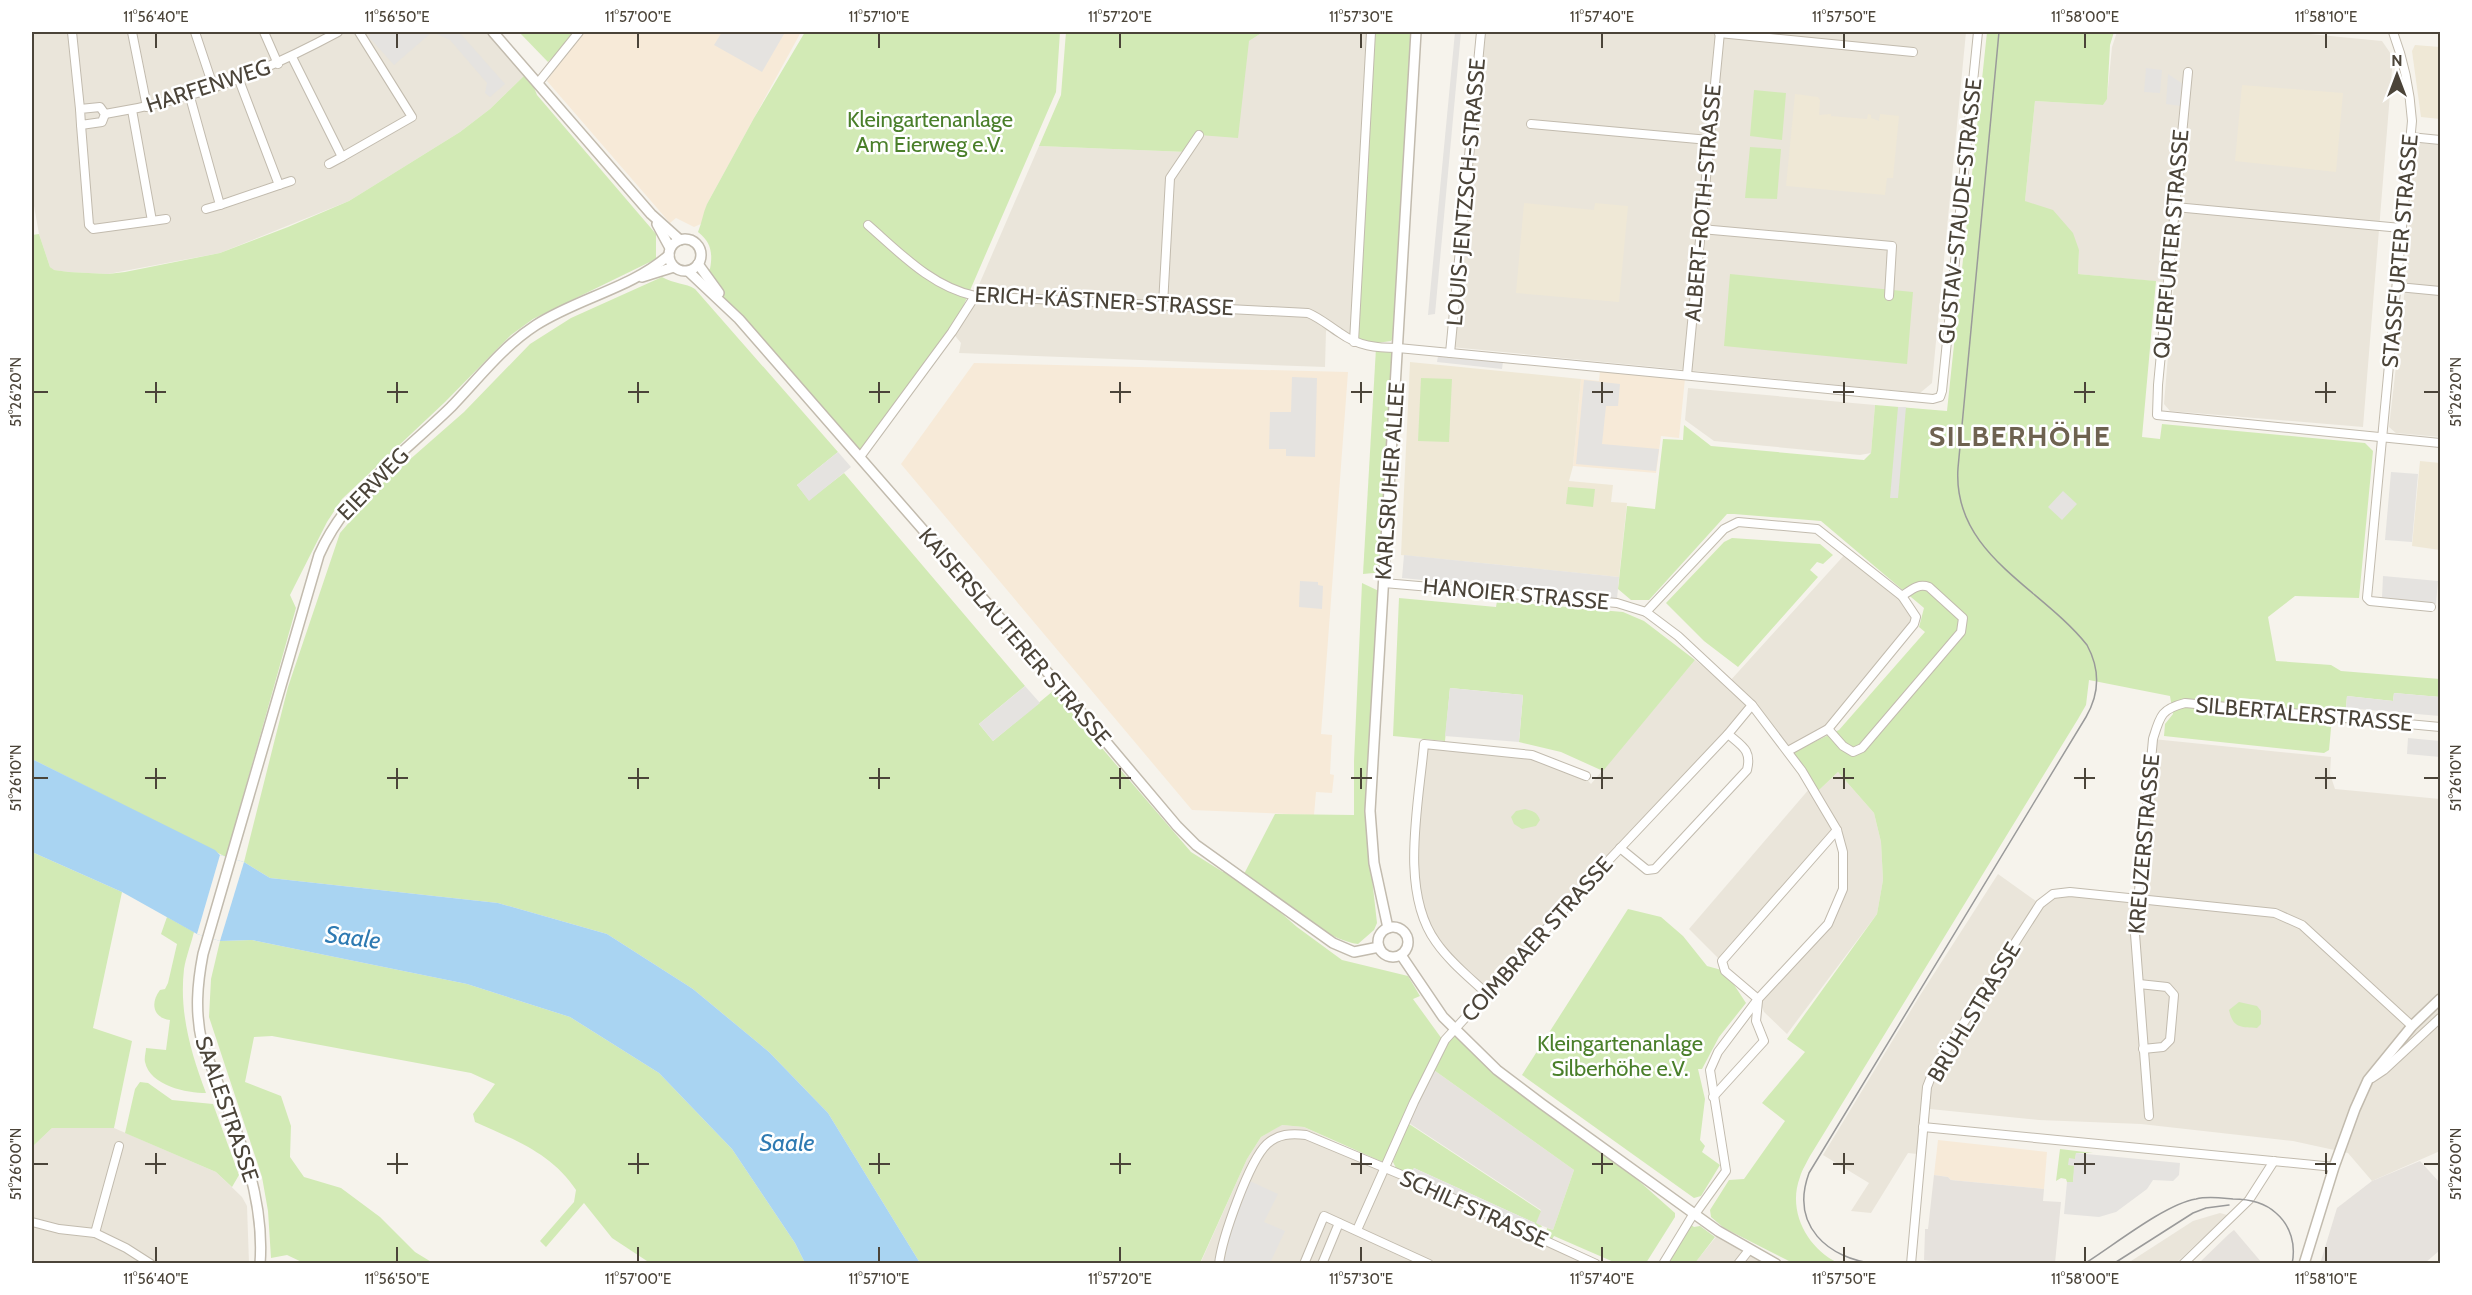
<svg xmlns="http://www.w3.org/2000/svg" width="2472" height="1295" viewBox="0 0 2472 1295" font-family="Cabin,sans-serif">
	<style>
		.residential { fill: #eae5da }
		.commercial { fill: #f7ead8 }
		.industrial { fill: #e6e2dd }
		.education { fill: #efe8d6 }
		.green { fill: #d2eab5 }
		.parking { fill: #e5e3e0 }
		.water { fill: #a9d4f2 }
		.pier { fill: #f6f3ec }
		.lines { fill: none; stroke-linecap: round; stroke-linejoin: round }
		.minor-casing { stroke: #c2bbae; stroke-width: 10 }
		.tertiary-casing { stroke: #c2bbae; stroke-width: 12 }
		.minor { stroke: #fff; stroke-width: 8 }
		.tertiary { stroke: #fff; stroke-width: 9 }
		.tram { stroke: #9a9a9a; stroke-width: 1.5 }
		.ticks { fill: none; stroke: #4b4439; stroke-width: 2 }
		.labels { text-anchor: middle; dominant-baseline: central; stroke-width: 5; stroke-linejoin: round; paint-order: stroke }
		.street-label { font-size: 22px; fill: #4b4439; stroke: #fff }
		.park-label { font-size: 22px; fill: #4a7f2a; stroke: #fff }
		.water-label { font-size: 24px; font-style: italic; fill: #2e7ab2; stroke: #fff }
		.district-label { font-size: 28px; font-weight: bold; letter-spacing: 1.5px; fill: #6e6250; stroke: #fff }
		.neatline { fill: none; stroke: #4b4439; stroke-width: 2 }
		.ticks-label { font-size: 15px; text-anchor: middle; fill: #4b4439 }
	</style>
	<rect width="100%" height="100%" fill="#f6f3ec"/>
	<g class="residential">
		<path d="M32 32H493L528 72 490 109 460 132 349 201 220 253 108 274 69 272 53 270 50 267 39 234 34 206Z"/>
		<path d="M1263 32H1371L1354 342 1330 326 1326 331 1325 367 959 353 961 343 952 332 975 294 1039 146 1187 152 1249 41Z"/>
		<path d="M1481 32H1966L1932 383 1920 393 1451 347Z"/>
		<path d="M2117 32H2289L2382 41 2393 57 2363 427 2170 411 2164 404 2174 283 2078 274 2079 250 2025 201 2035 101 2103 105 2107 98 2112 47Z"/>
		<path d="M2421 143 2440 145V437L2396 433 2389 427 2406 279 2414 148Z"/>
		<path d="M1688 388 1875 405 1871 453 1860 455 1714 441 1685 420Z"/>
		<path d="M1847 552 1902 596 1916 617 1828 729 1788 751 1752 705 1487 993 1425 929 1417 909 1414 891 1423 742 1535 754 1579 771 1591 784 1695 660 1747 701 1729 682Z"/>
		<path d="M2153 739 2331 757 2330 774 2335 789 2440 799V1151L2372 1181 2348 1153 2293 1141 2141 1124 2039 1120 1920 1108 1917 1154 1908 1153 1871 1213 1851 1211 1869 1183 1823 1155 1919 997 1998 874 2040 904 2053 894 2139 899Z"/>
		<path d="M1838 772 1874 813 1881 842 1883 880 1877 914 1787 1034 1764 1012 1759 999 1828 924 1838 903 1843 852 1818 791Z"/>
		<path d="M1810 788 1835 829 1721 961 1689 929Z"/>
		<path d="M1281 1125 1304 1127 1596 1264H1200L1247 1159 1261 1137Z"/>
		<path d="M52 1128H114L216 1172 242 1197 247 1206 249 1263H32V1147Z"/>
		<path d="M2220 1213 2227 1215 2176 1263H2128L2193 1221Z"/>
		<path d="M1720 1232 1776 1264H1694Z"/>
	</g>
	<g class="commercial">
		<path d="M580 32H801L707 204 703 223 694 227 676 218 670 223 547 81Z"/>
		<path d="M974 363 1348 372 1321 734 1332 735 1330 774 1334 775 1332 793 1316 792 1314 815 1192 810 901 464Z"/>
		<path d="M1600 371 1685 378 1679 438 1661 436 1656 473 1573 466 1581 379 1599 381Z"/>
		<path d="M1938 1140 2047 1152 2044 1189 1951 1180 1948 1177 1934 1175Z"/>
	</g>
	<g class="industrial">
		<path d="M1431 1068 1574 1170 1553 1230 1535 1223 1541 1210 1406 1121Z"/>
		<path d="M2420 1161 2440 1183V1250L2425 1263 2320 1264 2337 1208 2372 1181Z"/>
		<path d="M1934 1175 1948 1177 1951 1180 2044 1189 2043 1201 2061 1202 2055 1263 1963 1264 1924 1260 1925 1232V1229H1928Z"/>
		<path d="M2234 1230 2262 1263H2199L2229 1234Z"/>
	</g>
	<g class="education">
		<path d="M2415 45 2440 47V119L2421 117 2412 51Z"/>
		<path d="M2242 85 2343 93 2336 172 2235 161Z"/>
		<path d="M1795 94 1818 97 1820 100 1819 115 1831 114V116L1867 119 1868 114 1871 115V118L1879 121 1880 114 1899 116 1893 178H1887L1885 195 1786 186Z"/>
		<path d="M1524 203 1594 210 1595 203 1628 206 1619 302 1516 293Z"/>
		<path d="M1410 362 1581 379 1573 466 1569 481 1613 485 1611 502 1627 503 1619 577 1401 555Z"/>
		<path d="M2420 461 2440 463V550L2412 546Z"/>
	</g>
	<g class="green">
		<path d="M519 32H578L548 62Z"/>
		<path d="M805 32H1060L1056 92 952 332 860 457 739 319 704 273 710 269C713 253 711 242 698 232 702 222 703 213 707 204L754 118Z"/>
		<path d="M1066 32H1263L1249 41 1238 138 1199 135 1187 152 1039 146 1061 95Z"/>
		<path d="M1375 32H1411L1395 335 1391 341 1377 343 1358 339Z"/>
		<path d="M1987 32H2114L2110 45 2107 99 2103 105 2035 101 2025 201 2053 210 2073 233 2079 250 2078 274 2156 281 2142 437 2160 439 2162 424 2365 443 2373 451 2359 598 2295 596 2268 617 2276 661 2331 665 2341 671 2440 679V697L2394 693 2393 701 2347 696 2346 708 2333 707 2329 750 2324 753 2164 736 2165 724 2173 714 2170 696 2089 680 2086 705 2078 719 1810 1156C1807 1162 1802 1170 1800 1177 1787 1211 1807 1248 1838 1263H1793L1724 1228 1711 1217 1710 1210 1729 1180 1744 1179 1785 1121 1762 1103 1805 1052 1787 1039 1877 914 1883 880 1881 842 1874 813 1838 772 1818 791 1793 752 1839 730 1925 632 1919 627 1924 608 1821 521 1734 514H1727L1649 600H1631L1618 589 1627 506 1655 509 1663 439 1683 440 1684 425 1711 446 1864 460 1871 453 1875 405 1947 411Z"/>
		<path d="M528 72 537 95 656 234V259L533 319 511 335 445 402 342 499 327 522 290 595 296 608 226 857 32 759V235L39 234 50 267 54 270 69 272 108 274 125 272 220 253 288 227 349 201 460 132 490 109Z"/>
		<path d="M1754 90 1786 93 1782 140 1750 136Z"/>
		<path d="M1750 147 1781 149 1777 199 1745 198Z"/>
		<path d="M1730 274 1913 292 1907 364 1724 346Z"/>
		<path d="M662 277C674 284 686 283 695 289L838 452 797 485 809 500 844 473 1025 686 979 724 993 741 1053 691 1191 852 1223 872 1232 870 1297 927 1342 960 1408 976 1420 996 1413 999 1442 1039 1406 1122 1541 1211 1536 1223 1542 1226 1539 1232H1532L1535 1223 1414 1168 1409 1178 1399 1174 1393 1162 1404 1127 1387 1164 1304 1127 1282 1125 1261 1137 1247 1159 1200 1263H920L828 1113 769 1052 693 989 607 934 498 903 270 878 244 862 288 687 340 533 383 483 464 412 530 344 571 318Z"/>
		<path d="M1376 348 1398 353 1384 572 1363 574Z"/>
		<path d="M1421 378 1452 379 1449 442 1418 441Z"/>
		<path d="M1568 487 1595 489 1593 507 1566 504Z"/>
		<path d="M1732 538 1820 544 1833 555 1823 564 1817 562 1810 570 1818 577 1738 667 1704 641 1666 603 1724 542Z"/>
		<path d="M1362 583 1381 592 1375 721 1367 834 1377 923 1374 930 1358 944C1324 940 1273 895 1244 874L1275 814 1354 815V761Z"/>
		<path d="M1399 598 1496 607 1497 601 1623 612 1644 621 1695 660 1603 771 1561 752 1519 742 1523 695 1450 688 1445 741 1393 736Z"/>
		<path d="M1525 809C1533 811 1537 812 1540 820L1536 826 1522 829 1514 824 1511 817 1516 811Z"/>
		<path d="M32 852 122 892 93 1028 132 1041 114 1128H52L32 1147Z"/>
		<path d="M1628 909 1661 917 1683 936 1707 966 1725 971 1746 1003 1719 1037 1702 1069H1698L1705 1099 1700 1140 1705 1146 1702 1152 1720 1165 1701 1196 1694 1198 1522 1075Z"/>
		<path d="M167 917 194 932C191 944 186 957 184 969 179 1013 191 1053 206 1093 187 1093 150 1086 145 1062 144 1058 146 1052 146 1048L166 1050 170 1020C153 1018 150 1003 160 990L165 989 168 983 177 944 161 934Z"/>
		<path d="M252 940 467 984 570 1017 659 1073 732 1149 795 1243 805 1263H650L612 1238 584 1203 546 1247 540 1241 574 1202 576 1190C552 1153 513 1139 475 1122L473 1114 495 1084 471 1073 272 1036 254 1037 245 1082 281 1096 291 1126 290 1157 304 1177 341 1188 380 1217 415 1252 433 1263 306 1264 287 1255 271 1258 268 1211 262 1177 209 1017 211 979 220 941Z"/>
		<path d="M2239 1002 2257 1006 2261 1011V1024L2257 1028C2240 1027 2233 1028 2229 1010Z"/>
		<path d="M1454 1029 1481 1056 1596 1143 1675 1213V1217L1646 1263H1616L1554 1236 1551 1241 1546 1238 1547 1228 1553 1230 1574 1170 1431 1068Z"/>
		<path d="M140 1082 148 1083 172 1100 213 1104 239 1175 232 1187 216 1172 125 1133 135 1089Z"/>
		<path d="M2060 1149 2093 1153H2076L2073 1183 2067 1182 2066 1179 2061 1178 2056 1181Z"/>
		<path d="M1687 1222 1694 1227 1700 1226 1715 1237 1695 1263 1663 1264Z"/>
	</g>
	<g class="parking">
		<path d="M373 32H459L505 84 490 97 485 93 487 83 450 40 432 32 394 65 368 36Z"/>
		<path d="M722 32H781L784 34 762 72 714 45Z"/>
		<path d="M1455 32H1461L1435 314 1428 315Z"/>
		<path d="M2146 68 2162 70 2160 93 2144 92Z"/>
		<path d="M2168 74 2183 84 2180 106 2166 104Z"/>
		<path d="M1438 356 1503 362 1502 369 1437 362Z"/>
		<path d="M1292 377 1317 378 1315 457 1286 456V449H1269L1270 412H1291Z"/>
		<path d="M1584 380 1620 384 1618 406H1606L1602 444 1659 449 1656 471 1576 464Z"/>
		<path d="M1898 407H1906L1898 498H1890Z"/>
		<path d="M838 452 851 467 809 501 797 485Z"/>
		<path d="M2391 472 2418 474 2412 542 2385 540Z"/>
		<path d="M2063 491 2077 504 2062 520 2048 507Z"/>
		<path d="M1404 555 1619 577 1617 599 1402 578Z"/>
		<path d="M2383 576 2438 581 2436 604 2382 598Z"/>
		<path d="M1300 581 1318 582V585L1323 586 1322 609 1299 607Z"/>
		<path d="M1025 686 1040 703 993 741 979 724Z"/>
		<path d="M1450 688 1523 695 1519 742 1445 736Z"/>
		<path d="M2394 693 2440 697V716L2346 708 2347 696 2393 701Z"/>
		<path d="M2408 738 2440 741V757L2407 754Z"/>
		<path d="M2076 1153 2180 1163 2179 1175 2173 1181 2153 1180 2147 1189 2116 1212 2099 1217 2064 1214 2067 1182H2073L2074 1166 2068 1165 2069 1158 2075 1159Z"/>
		<path d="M1414 1168 1535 1223 1531 1234 1409 1177Z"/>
		<path d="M1250 1181 1278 1194 1264 1222 1285 1231 1270 1263 1224 1264 1232 1223Z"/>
	</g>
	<path class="water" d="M32 759 215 850 220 855 244 862 270 878 498 903 607 934 693 989 769 1052 828 1113 920 1263H805L795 1243 732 1149 659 1073 570 1017 467 984 252 940 220 941 197 934 122 892 32 852Z"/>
	<path class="pier" d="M220 855 244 862 220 941 197 934Z"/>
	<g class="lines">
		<defs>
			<g id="minor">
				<path d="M72 32 80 109"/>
				<path d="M132 32 147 107"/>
				<path d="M195 32 214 89"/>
				<path d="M264 32 278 64"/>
				<path d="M2393 32C2404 61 2410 90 2412 121L2367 598 2370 601 2431 607"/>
				<path d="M1719 33 1913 52"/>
				<path d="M292 57 342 157 412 117 359 32"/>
				<path d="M2188 72 2158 385 2157 415 2440 443"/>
				<path d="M538 83 579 32"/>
				<path d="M190 97 220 205 279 185 239 80"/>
				<path d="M100 107 105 114 102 122 81 125 80 109Z"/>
				<path d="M105 114C194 100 260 74 338 32"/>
				<path d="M1531 124 1709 140"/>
				<path d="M81 125 89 225 93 229 152 221 132 110"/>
				<path d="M2410 137 2440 140"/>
				<path d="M329 164 342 157"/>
				<path d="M279 185 291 181"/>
				<path d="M2175 207 2401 228"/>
				<path d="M206 209 220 205"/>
				<path d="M152 221 166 219"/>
				<path d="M868 225C900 253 932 287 975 296L1308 313C1320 318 1329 326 1340 333 1358 346 1376 348 1398 348L1933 399 1940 397 1942 391 1978 32"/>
				<path d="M1701 229 1892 246 1889 296"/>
				<path d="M2398 287 2440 291"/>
				<path d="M1163 305 1170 178 1199 135"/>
				<path d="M1354 342 1371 32"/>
				<path d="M1450 353 1481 32"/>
				<path d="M1687 375 1720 32"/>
				<path d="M860 457 952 332 975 296"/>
				<path d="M1384 583 1617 603 1646 612 1678 636 1752 705 1802 771 1837 830 1843 852V889L1828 924 1758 999 1718 1052 1710 1070 1726 1171 1695 1214"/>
				<path d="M1646 612 1724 529 1738 522 1817 529 1902 596 1916 617 1914 624 1828 729 1788 751"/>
				<path d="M1828 729 1843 746 1853 752 1862 748 1961 632 1963 618 1929 587C1918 583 1911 590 1902 596"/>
				<path d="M1620 848 1647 870 1655 869 1747 770C1752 750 1742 746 1728 734"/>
				<path d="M2139 984 2167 987 2174 995 2170 1040 2163 1047 2143 1049"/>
				<path d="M1487 994C1469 977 1450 962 1436 942 1399 891 1419 803 1424 744L1532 755 1586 776"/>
				<path d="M1758 999 1725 971 1722 961 1837 830"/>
				<path d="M2372 1078 2384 1070 2440 1018"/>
				<path d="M1713 1097 1764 1041 1756 1021 1758 1001"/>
				<path d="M2149 1116 2135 934 2153 739C2160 716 2161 709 2185 703L2440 727"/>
				<path d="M1923 1127 2334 1167"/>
				<path d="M32 1222 59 1229 95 1233 126 1248 151 1264"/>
				<path d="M1357 1230 1414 1102 1445 1040 1609 860 1728 734 1752 705"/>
				<path d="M95 1233 119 1146"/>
				<path d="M1219 1264C1222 1238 1249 1161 1267 1144 1278 1134 1291 1133 1306 1135L1409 1178 1596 1264"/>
				<path d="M1304 1264 1324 1216 1429 1264"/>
				<path d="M1322 1264 1339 1223"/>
				<path d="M1663 1264 1694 1213"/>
				<path d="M1738 1264 1749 1250"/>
				<path d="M1911 1264 1927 1087 1934 1069 2040 904 2053 894 2070 892 2275 913 2302 925 2412 1026"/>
				<path d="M2183 1264 2249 1200 2274 1161"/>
			</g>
			<g id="tertiary">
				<path d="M493 32 651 214 680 240"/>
				<path d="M657 224 670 248"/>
				<circle cx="685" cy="255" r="16"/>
				<path d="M698 264 719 293"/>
				<path d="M688 271 739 319 1048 673 1177 826 1196 845 1333 943 1354 952 1379 947"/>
				<path d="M642 277 674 267"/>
				<circle cx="1393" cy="942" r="15"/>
				<path d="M1388 928 1374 863 1370 811 1416 32"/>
				<path d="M1401 955 1443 1017 1497 1070 1542 1104 1718 1231 1776 1264"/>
				<path d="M260 1264C266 1187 229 1113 202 1043 195 1012 197 985 203 954L319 555C346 493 404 453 451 407 479 378 502 347 536 325 578 298 632 288 669 255"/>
				<path d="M2304 1264 2334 1167 2355 1109 2368 1080 2412 1026 2440 999"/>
			</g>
		</defs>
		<use href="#minor" class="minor-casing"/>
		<use href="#tertiary" class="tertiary-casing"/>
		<use href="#minor" class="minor"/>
		<use href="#tertiary" class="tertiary"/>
		<g class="tram">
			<path d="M1877 1264C1827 1259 1790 1225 1809 1173L2086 717C2100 693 2100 669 2087 645 2041 587 1952 554 1958 468L1999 32"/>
			<path d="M2084 1264C2113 1246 2165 1204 2196 1199 2208 1196 2221 1198 2233 1199 2248 1199 2264 1202 2276 1213 2291 1226 2296 1245 2292 1264"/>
			<path d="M2113 1264 2193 1213 2206 1208 2229 1205"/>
		</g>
	</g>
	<path class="ticks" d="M156 33V48M397 33V48M638 33V48M879 33V48M1120 33V48M1361 33V48M1602 33V48M1844 33V48M2085 33V48M2326 33V48M156 382V403M397 382V403M638 382V403M879 382V403M1120 382V403M1361 382V403M1602 382V403M1844 382V403M2085 382V403M2326 382V403M33 392H48M145 392H166M387 392H408M628 392H649M869 392H890M1110 392H1131M1351 392H1372M1592 392H1613M1833 392H1854M2074 392H2095M2315 392H2336M2424 392H2439M156 768V789M397 768V789M638 768V789M879 768V789M1120 768V789M1361 768V789M1602 768V789M1844 768V789M2085 768V789M2326 768V789M33 778H48M145 778H166M387 778H408M628 778H649M869 778H890M1110 778H1131M1351 778H1372M1592 778H1613M1833 778H1854M2074 778H2095M2315 778H2336M2424 778H2439M156 1153V1174M397 1153V1174M638 1153V1174M879 1153V1174M1120 1153V1174M1361 1153V1174M1602 1153V1174M1844 1153V1174M2085 1153V1174M2326 1153V1174M33 1164H48M145 1164H166M387 1164H408M628 1164H649M869 1164H890M1110 1164H1131M1351 1164H1372M1592 1164H1613M1833 1164H1854M2074 1164H2095M2315 1164H2336M2424 1164H2439M156 1247V1262M397 1247V1262M638 1247V1262M879 1247V1262M1120 1247V1262M1361 1247V1262M1602 1247V1262M1844 1247V1262M2085 1247V1262M2326 1247V1262"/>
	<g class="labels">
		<g class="street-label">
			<text transform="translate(208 86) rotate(-18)">HARFENWEG</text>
			<text transform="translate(1466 192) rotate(-85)">LOUIS-JENTZSCH-STRASSE</text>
			<text transform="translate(1703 203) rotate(-85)">ALBERT-ROTH-STRASSE</text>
			<text transform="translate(1960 211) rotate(-84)">GUSTAV-STAUDE-STRASSE</text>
			<text transform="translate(2171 244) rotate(-85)">QUERFURTER STRASSE</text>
			<text transform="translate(2400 251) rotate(-85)">STASSFURTER STRASSE</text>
			<text transform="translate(1104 301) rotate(3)">ERICH-KÄSTNER-STRASSE</text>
			<text transform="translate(1390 481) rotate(-86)">KARLSRUHER ALLEE</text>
			<text transform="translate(373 484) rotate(-46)">EIERWEG</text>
			<text transform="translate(1516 594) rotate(5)">HANOIER STRASSE</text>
			<text transform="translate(1015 637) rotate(49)">KAISERSLAUTERER STRASSE</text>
			<text transform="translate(2304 714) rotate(5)">SILBERTALERSTRASSE</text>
			<text transform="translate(2144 844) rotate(-85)">KREUZERSTRASSE</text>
			<text transform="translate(1537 939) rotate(-48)">COIMBRAER STRASSE</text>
			<text transform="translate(1974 1012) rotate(-59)">BRÜHLSTRASSE</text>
			<text transform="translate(227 1109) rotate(71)">SAALESTRASSE</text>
			<text transform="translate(1474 1209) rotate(24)">SCHILFSTRASSE</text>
		</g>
		<g class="park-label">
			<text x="930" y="119">Kleingartenanlage<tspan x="930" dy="25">Am Eierweg e.V.</tspan></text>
			<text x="1620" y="1043">Kleingartenanlage<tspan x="1620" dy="25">Silberhöhe e.V.</tspan></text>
		</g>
		<g class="water-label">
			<text transform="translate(353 937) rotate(7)">Saale</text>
			<text x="787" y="1142">Saale</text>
		</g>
		<g class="district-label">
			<text x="2020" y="436">SILBERHÖHE</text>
		</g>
	</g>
	<rect width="2472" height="1295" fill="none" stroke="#ffffff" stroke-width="66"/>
	<g transform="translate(2397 75)" stroke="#ffffff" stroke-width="4.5" paint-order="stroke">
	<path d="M0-4.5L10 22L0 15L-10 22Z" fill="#4b4439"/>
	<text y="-9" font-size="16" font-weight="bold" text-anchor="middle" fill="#4b4439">N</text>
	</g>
	<rect x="33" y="33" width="2406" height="1229" class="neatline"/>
	<g class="ticks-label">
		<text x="156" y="22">11°56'40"E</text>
		<text x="397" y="22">11°56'50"E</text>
		<text x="638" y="22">11°57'00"E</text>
		<text x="879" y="22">11°57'10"E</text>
		<text x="1120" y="22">11°57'20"E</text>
		<text x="1361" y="22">11°57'30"E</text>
		<text x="1602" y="22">11°57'40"E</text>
		<text x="1844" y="22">11°57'50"E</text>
		<text x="2085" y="22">11°58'00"E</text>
		<text x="2326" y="22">11°58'10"E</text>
		<text transform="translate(16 392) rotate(-90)" y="5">51°26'20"N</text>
		<text transform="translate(2456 392) rotate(-90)" y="5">51°26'20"N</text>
		<text transform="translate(16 778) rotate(-90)" y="5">51°26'10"N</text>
		<text transform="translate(2456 778) rotate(-90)" y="5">51°26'10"N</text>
		<text transform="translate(16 1164) rotate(-90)" y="5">51°26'00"N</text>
		<text transform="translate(2456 1164) rotate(-90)" y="5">51°26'00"N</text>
		<text x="156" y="1284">11°56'40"E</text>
		<text x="397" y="1284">11°56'50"E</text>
		<text x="638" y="1284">11°57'00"E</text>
		<text x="879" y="1284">11°57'10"E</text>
		<text x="1120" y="1284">11°57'20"E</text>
		<text x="1361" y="1284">11°57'30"E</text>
		<text x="1602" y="1284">11°57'40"E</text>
		<text x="1844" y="1284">11°57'50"E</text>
		<text x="2085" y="1284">11°58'00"E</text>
		<text x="2326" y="1284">11°58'10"E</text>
	</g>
</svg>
